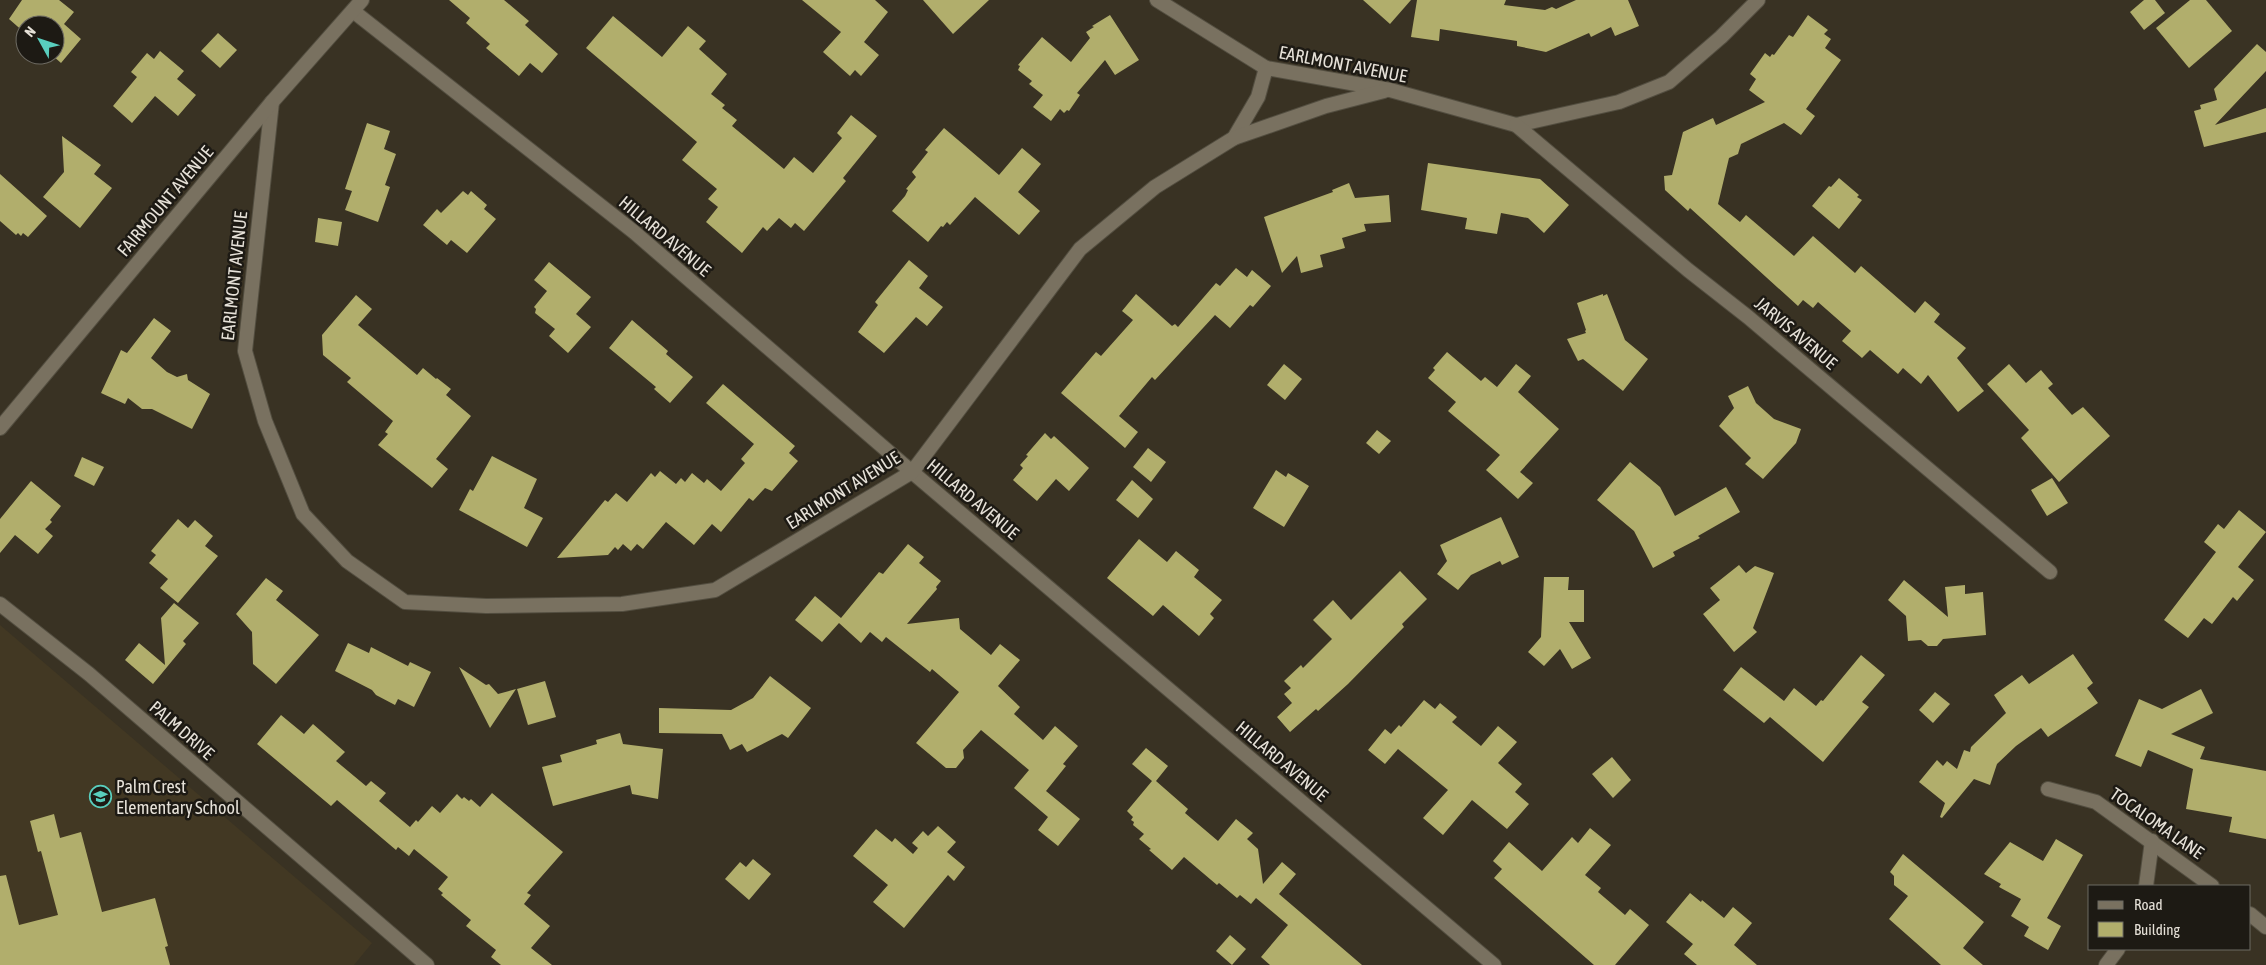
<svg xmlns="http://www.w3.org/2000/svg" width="2266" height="965" viewBox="0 0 2266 965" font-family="'Asap Condensed',sans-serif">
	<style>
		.built { fill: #423823 }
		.building { fill: #b1ae6c }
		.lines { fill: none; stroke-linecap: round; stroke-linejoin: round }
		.minor-casing { stroke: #534e40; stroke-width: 16 }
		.tertiary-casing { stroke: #534e40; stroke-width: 16 }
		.minor { stroke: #797160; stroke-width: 14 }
		.tertiary { stroke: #797160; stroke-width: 14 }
		.labels { text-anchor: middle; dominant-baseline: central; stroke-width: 5; stroke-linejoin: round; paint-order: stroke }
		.street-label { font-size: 18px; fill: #e6e1d8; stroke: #1d1a14 }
		.poi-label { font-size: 18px; fill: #e6e1d8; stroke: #1d1a14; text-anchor: start }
	</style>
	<rect width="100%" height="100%" fill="#393223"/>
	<path class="built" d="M0 625 372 943 354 965H0Z"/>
	<g class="building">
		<path d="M22 0H59L74 12 64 24 81 39 61 63 52 55H55V25H25V33L9 19Z"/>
		<path d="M449 0H504L529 21 525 25 558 54 542 73 530 63 519 76 486 48 490 44 466 23 470 18Z"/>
		<path d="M802 0H875L888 12 864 42 879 55 861 76 855 70 850 76 823 52 841 32Z"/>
		<path d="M923 0H989L953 34Z"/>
		<path d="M1363 0H1411L1390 24Z"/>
		<path d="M1417 0H1506L1504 5 1545 10 1552 7 1556 9 1576 0H1628L1639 26 1615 36 1611 27 1591 37 1589 33 1546 52 1517 46V41L1440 29 1439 41 1411 37Z"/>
		<path d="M2144 0H2155L2165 13 2144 30 2130 12Z"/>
		<path d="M2190 0H2206L2232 31 2189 68 2156 28Z"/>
		<path d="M1110 15 1139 60 1115 75 1105 60 1077 93 1080 95 1069 111 1067 110 1064 113 1060 109 1051 121 1033 107 1043 95 1029 84 1032 81 1018 70 1020 66 1018 65 1042 37 1071 62 1090 38 1086 32 1094 27 1092 26Z"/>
		<path d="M1808 15 1828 30 1824 34 1831 39 1825 48 1841 60 1806 109 1815 116 1801 135 1784 123 1741 144 1738 154 1729 158 1718 204 1740 222 1746 215 1794 256 1813 236 1855 273 1861 266 1915 313 1925 301 1940 314 1934 322 1966 348 1957 358 1984 391 1958 412 1928 375 1921 384 1903 368 1898 374 1870 350 1862 358 1842 341 1851 331 1818 302 1813 308 1803 300 1798 306 1690 208 1688 211 1665 190 1664 176 1672 175 1683 132 1713 118 1716 125 1765 102 1749 90 1756 79 1750 74 1765 53 1770 57 1772 54 1774 55 1789 35 1793 37Z"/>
		<path d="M613 16 662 57 688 26 706 41 699 49 727 74 711 94 725 105 722 108 737 120 732 126 784 169 794 157 813 173 842 138 837 133 851 115 877 136 843 178 846 181 804 231 795 223 791 228 779 218 767 231 763 227 742 253 706 222 718 207 708 199 717 189 682 160 697 142 586 48Z"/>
		<path d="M218 33 237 50 220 68 201 51Z"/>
		<path d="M2257 44 2266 52V71L2215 125 2266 108V132L2204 147 2194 111 2201 109 2200 105 2217 100 2214 89Z"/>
		<path d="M160 51 184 71 177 79 196 95 178 116 155 96 132 123 113 106 137 77 131 72 147 53 154 59Z"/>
		<path d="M367 123 390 131 384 149 396 154 385 185 390 187 378 222 345 210 352 191 345 189Z"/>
		<path d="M944 128 999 175 1022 148 1041 164 1018 192 1040 211 1019 235 975 197 950 225 947 222 943 227 941 226 928 242 892 211 905 196 908 190 906 189 916 177 912 172 928 152 925 150Z"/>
		<path d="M62 136 101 165 94 174 112 188 80 228 43 197 64 172Z"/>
		<path d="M1428 163 1540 179 1569 205 1544 233 1528 218 1501 213 1497 234 1465 229 1467 218 1421 210Z"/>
		<path d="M0 174 47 216 28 237 23 233 21 236 18 233 16 235 0 221Z"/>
		<path d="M1839 178 1859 195 1857 197 1862 200 1839 229 1812 206 1829 186 1831 187Z"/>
		<path d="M1349 183 1355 198 1389 195 1391 222 1364 224 1366 231 1342 238 1345 248 1320 255 1323 267 1301 273 1297 256 1282 273 1264 217 1333 192 1332 190Z"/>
		<path d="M463 191 468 195 471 191 487 205 484 209 496 219 467 253 451 240 447 245 423 225 437 209 441 213Z"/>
		<path d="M318 218 342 222 338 246 315 242Z"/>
		<path d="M909 260 928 276 919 288 943 307 927 326 916 317 884 353 858 332 878 305 875 302Z"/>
		<path d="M549 262 591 297 576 314 591 327 568 353 549 336 555 329 535 313 536 309 534 307 547 291 534 280Z"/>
		<path d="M1236 268 1247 277 1252 270 1271 286 1253 307 1250 305 1230 328 1215 315 1155 380 1152 377 1119 416 1138 432 1125 448 1061 393 1096 352 1101 356 1133 320 1122 311 1136 294 1172 326 1175 324 1178 327 1216 283 1220 286Z"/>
		<path d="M1603 294V296L1607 294 1625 340 1648 359 1623 391 1583 359 1578 361 1567 339 1586 333 1585 331 1586 330 1577 303Z"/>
		<path d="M356 295 372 309 358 325 417 375 423 368 436 379 437 378 451 389 446 395 471 416 436 459 448 469 432 488 378 445 388 434 385 432 393 421 347 382 351 378 323 355 322 335Z"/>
		<path d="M154 318 171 331 151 358 167 372 177 377 187 374 188 380 210 394 192 429 152 409H142L128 398 125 404 101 393 121 350 127 353Z"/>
		<path d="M632 320 668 351 666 354 693 377 670 403 654 389 656 387 609 348Z"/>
		<path d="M1447 352 1481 381 1485 377 1497 387 1516 364 1531 376 1518 392 1559 429 1520 472 1533 483 1518 499 1486 470 1500 455 1448 411 1456 402 1428 378 1435 370 1433 368Z"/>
		<path d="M1284 364 1302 379 1285 400 1267 385Z"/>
		<path d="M2009 364 2026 383 2041 370 2053 384 2048 388 2072 415 2083 407 2110 436 2059 482 2021 438 2029 430 1987 384Z"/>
		<path d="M723 384 795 446 789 453 798 461 772 491 765 488 753 501 749 498 721 532 712 524 694 545 666 522 643 549 637 544 631 551 623 544 618 550 615 547 608 555 557 558 605 500 608 502 616 493 627 502 651 473 655 477 660 471 676 484 681 478 685 482 692 473 704 483 707 479 721 491 745 463 741 459 754 444 706 403Z"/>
		<path d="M1748 386 1756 403 1774 419 1801 429 1796 443 1763 479 1745 464 1751 458 1719 426 1734 408 1728 396Z"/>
		<path d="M1377 430 1391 441 1379 454 1366 443Z"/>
		<path d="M1045 433 1051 439 1054 436 1089 468 1069 491 1056 479 1037 501 1013 480 1023 468 1020 465 1028 456 1026 455Z"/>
		<path d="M1148 448 1166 462 1151 482 1133 467Z"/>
		<path d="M492 456 537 479 524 508 543 518 527 547 459 510 470 489 473 491Z"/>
		<path d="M82 457 104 467 94 486 74 476Z"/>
		<path d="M1630 462 1660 487 1675 516 1726 487 1740 512 1698 536 1700 538 1673 552 1675 556 1653 568 1634 531 1597 500Z"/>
		<path d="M1276 470 1286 477 1288 473 1309 486 1284 527 1253 508Z"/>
		<path d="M2052 478 2068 503 2047 516 2031 490Z"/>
		<path d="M1132 480 1153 499 1138 518 1116 500Z"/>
		<path d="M31 481 61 506 50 520 52 522 45 529 53 536 38 554 15 535 0 553V519Z"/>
		<path d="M2239 510 2266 532 2238 567 2254 580 2237 601 2233 597 2212 624 2204 618 2188 638 2164 620 2216 552 2204 542 2218 524 2224 529Z"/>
		<path d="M1501 517 1519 557 1502 565 1500 561 1471 575 1458 590 1437 574 1447 561 1440 545Z"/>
		<path d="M178 519 188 528 195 520 213 536 205 546 218 556 178 603 160 588 168 579 149 563 156 555 151 551Z"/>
		<path d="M1139 539 1167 562 1176 551 1199 570 1194 577 1222 600 1210 614 1214 618 1199 636 1163 605 1153 616 1107 578Z"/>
		<path d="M908 544 924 557 919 563 941 581 936 587 937 589 907 624 959 618 960 629 991 655 1000 644 1020 660 998 686 1020 707 1014 714 1043 740 1055 726 1078 746 1063 764 1066 766 1046 791 1080 819 1058 846 1038 830 1048 817 1014 788 1029 770 981 730 963 750 964 758 956 768H946L916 743 959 692 932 669 930 672 886 637 882 642 870 632 861 643 839 623 822 642 795 620 815 596 841 618 879 572 883 574Z"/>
		<path d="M1739 565 1746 573 1755 566 1774 573 1753 628 1757 632 1734 652 1703 614 1720 600 1710 588Z"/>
		<path d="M1400 571 1427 599 1402 624 1404 627 1348 684 1318 711 1316 709 1290 732 1277 717 1292 703 1284 694 1291 688 1284 681 1301 665 1303 668 1332 639 1313 620 1333 600 1351 620Z"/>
		<path d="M1544 577H1569L1568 590H1584V622H1569L1591 658 1572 669 1560 649 1544 666 1528 652 1541 637Z"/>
		<path d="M266 578 283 591 276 600 319 635 276 684 253 664 252 632 236 614Z"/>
		<path d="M1904 580 1948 617 1945 587 1965 585V594L1983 592 1986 635 1943 639 1937 646H1928L1921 640 1908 641 1906 616 1888 600Z"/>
		<path d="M174 603 199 623 183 641 186 644 153 684 125 660 139 643 165 665 161 618Z"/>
		<path d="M348 643 369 653 371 647 408 666 410 662 431 672 414 707 398 699 395 705 376 695 372 690 335 671Z"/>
		<path d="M2073 654 2093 683 2087 688 2098 703 2048 737 2041 728 2016 746 1997 764 1990 785 1974 779 1942 818 1940 817 1945 803 1919 782 1937 760 1943 766 1947 761 1957 769 1964 750 1970 752 1971 747 2006 713 1994 695 2022 675 2029 684Z"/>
		<path d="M1861 655 1885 675 1862 702 1869 707 1823 762 1770 717 1764 723 1723 690 1741 667 1784 701 1794 688 1816 706 1821 700 1823 701Z"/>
		<path d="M459 667 486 685 489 684 498 694 516 689 490 728Z"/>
		<path d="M770 676 811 708 788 738 782 734 747 752 742 744 730 750 722 734 659 733V708L731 710 753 698Z"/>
		<path d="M545 681 556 717 528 725 517 689Z"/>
		<path d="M2201 689 2213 713 2171 734 2205 747 2200 759 2266 771V839L2229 832 2232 817 2186 809 2193 769 2148 750 2141 767 2115 756 2139 699 2162 709Z"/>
		<path d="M1935 692 1950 704 1933 723 1919 710Z"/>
		<path d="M1424 700 1435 709 1440 703 1457 717 1452 722 1481 746 1498 726 1517 742 1498 763 1522 784 1515 792 1529 804 1507 829 1472 800 1443 835 1423 818 1448 790 1398 749 1385 764 1368 750 1385 729 1391 734 1399 725 1401 727Z"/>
		<path d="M281 715 304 734 313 724 345 752 336 761 366 786 371 781 386 793 379 801 410 827 416 820 418 822 432 806 440 813 457 794 462 799 464 797 469 801 471 799 480 807 492 793 563 852 527 893 531 895 524 904 550 926 531 948 552 965H501L491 957 496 950 466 926 471 920 441 895 443 893 438 889 448 877 414 849 409 856 398 847 396 850 337 800 331 806 257 744Z"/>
		<path d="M620 733 623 744 663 749 658 799 632 794 630 785 553 806 542 767 562 762 560 755 597 744 596 740Z"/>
		<path d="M1146 748 1168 766 1156 781 1188 809 1185 813 1218 841 1236 819 1253 833 1247 839 1258 849 1263 884 1282 862 1296 874 1279 894 1362 965H1270L1261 957 1288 925 1256 898 1251 904 1240 895 1237 898 1219 883 1217 885 1184 857 1172 870 1149 850 1151 849 1139 839 1144 834 1133 825 1134 822 1131 820 1133 817 1127 811 1152 781 1132 764Z"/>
		<path d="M1612 757 1631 780 1613 798 1592 774Z"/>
		<path d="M54 814 60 838 81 832 102 912 155 898 168 946 165 947 170 965H0V876L6 875 19 925 58 915 41 851 38 852 30 821Z"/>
		<path d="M938 826 956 842 947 852 965 867 954 881 948 875 904 928 873 902 888 885 853 856 876 829 892 842 895 838 913 854 918 848 912 843 923 831 928 836Z"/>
		<path d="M1590 828 1611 845 1585 875 1601 888 1598 892 1625 915 1630 909 1649 925 1615 965H1594L1494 878 1502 869 1493 861 1509 842 1542 871 1572 837 1578 843Z"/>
		<path d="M2056 839 2083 855 2047 918 2061 926 2048 950 2024 936 2029 927 2011 916 2021 899 1999 887 2001 884 1984 874 2010 842 2043 861Z"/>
		<path d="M1903 854 1984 922 1963 948 1983 965H1941L1889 919 1908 896 1894 885V876L1890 872Z"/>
		<path d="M753 859 771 874 749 900 725 879 740 862 746 867Z"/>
		<path d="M1690 893 1701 902 1702 900 1724 918 1733 907 1752 923 1734 945 1757 965H1697L1684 954 1693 944 1666 922Z"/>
		<path d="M1230 935 1246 949 1232 965 1216 951Z"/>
	</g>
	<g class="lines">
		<defs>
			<g id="minor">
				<path d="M1157 0 1266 68"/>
				<path d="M353 11 634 232 912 472 1494 965"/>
				<path d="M272 102 245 351 265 421 303 514 347 561 405 602 486 606 622 604 715 590 912 472 1080 249 1155 187 1234 138 1258 97 1266 68 1390 90 1516 125 1619 102 1669 82 1721 37 1758 0"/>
				<path d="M1516 125 1688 270 1748 317 2050 572"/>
				<path d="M1234 138 1326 106 1384 91"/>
				<path d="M0 428 272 102 362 0"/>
				<path d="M2048 789 2096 802 2212 886"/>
				<path d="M2146 886 2152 841"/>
				<path d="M2250 914 2266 927"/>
				<path d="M2106 965 2118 949"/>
			</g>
			<path id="tertiary" d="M0 604 89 674 427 965"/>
		</defs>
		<use href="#minor" class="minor-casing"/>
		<use href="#tertiary" class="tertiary-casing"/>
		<use href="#minor" class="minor"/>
		<use href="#tertiary" class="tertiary"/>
	</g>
	<defs>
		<symbol id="school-ring" viewBox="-11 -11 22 22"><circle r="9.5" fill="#1d1a14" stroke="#59cebe" stroke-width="1.5"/><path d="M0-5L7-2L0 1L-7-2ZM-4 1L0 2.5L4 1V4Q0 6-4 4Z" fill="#59cebe"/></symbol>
	</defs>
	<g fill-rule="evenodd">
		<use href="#school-ring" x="88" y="784" width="25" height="25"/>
	</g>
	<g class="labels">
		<g class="street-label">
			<text transform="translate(1343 64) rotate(11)">EARLMONT AVENUE</text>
			<text transform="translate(165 201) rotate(-50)">FAIRMOUNT AVENUE</text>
			<text transform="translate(665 236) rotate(40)">HILLARD AVENUE</text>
			<text transform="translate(234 276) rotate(-84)">EARLMONT AVENUE</text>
			<text transform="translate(1796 333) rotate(40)">JARVIS AVENUE</text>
			<text transform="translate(843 490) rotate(-32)">EARLMONT AVENUE</text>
			<text transform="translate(973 499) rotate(40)">HILLARD AVENUE</text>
			<text transform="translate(182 730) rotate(41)">PALM DRIVE</text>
			<text transform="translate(1282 761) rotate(40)">HILLARD AVENUE</text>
			<text transform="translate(2157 823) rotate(35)">TOCALOMA LANE</text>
		</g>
		<g class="poi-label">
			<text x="116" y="786">Palm Crest<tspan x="116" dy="21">Elementary School</tspan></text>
		</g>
	</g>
	<rect x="2088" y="885" width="162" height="65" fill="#1d1a14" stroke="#6d6a62"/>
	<rect x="2098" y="901" width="25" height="8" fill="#797160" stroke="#6d6a62"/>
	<text x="2134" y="910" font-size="15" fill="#e6e1d8">Road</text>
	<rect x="2098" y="922" width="25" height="15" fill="#b1ae6c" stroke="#6d6a62"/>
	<text x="2134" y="935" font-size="15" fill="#e6e1d8">Building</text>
	<g transform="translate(40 40) rotate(310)"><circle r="24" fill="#1d1a14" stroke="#6d6a62"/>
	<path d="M0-4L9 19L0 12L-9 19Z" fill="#59cebe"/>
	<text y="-8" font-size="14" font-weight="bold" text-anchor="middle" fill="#e6e1d8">N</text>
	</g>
</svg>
